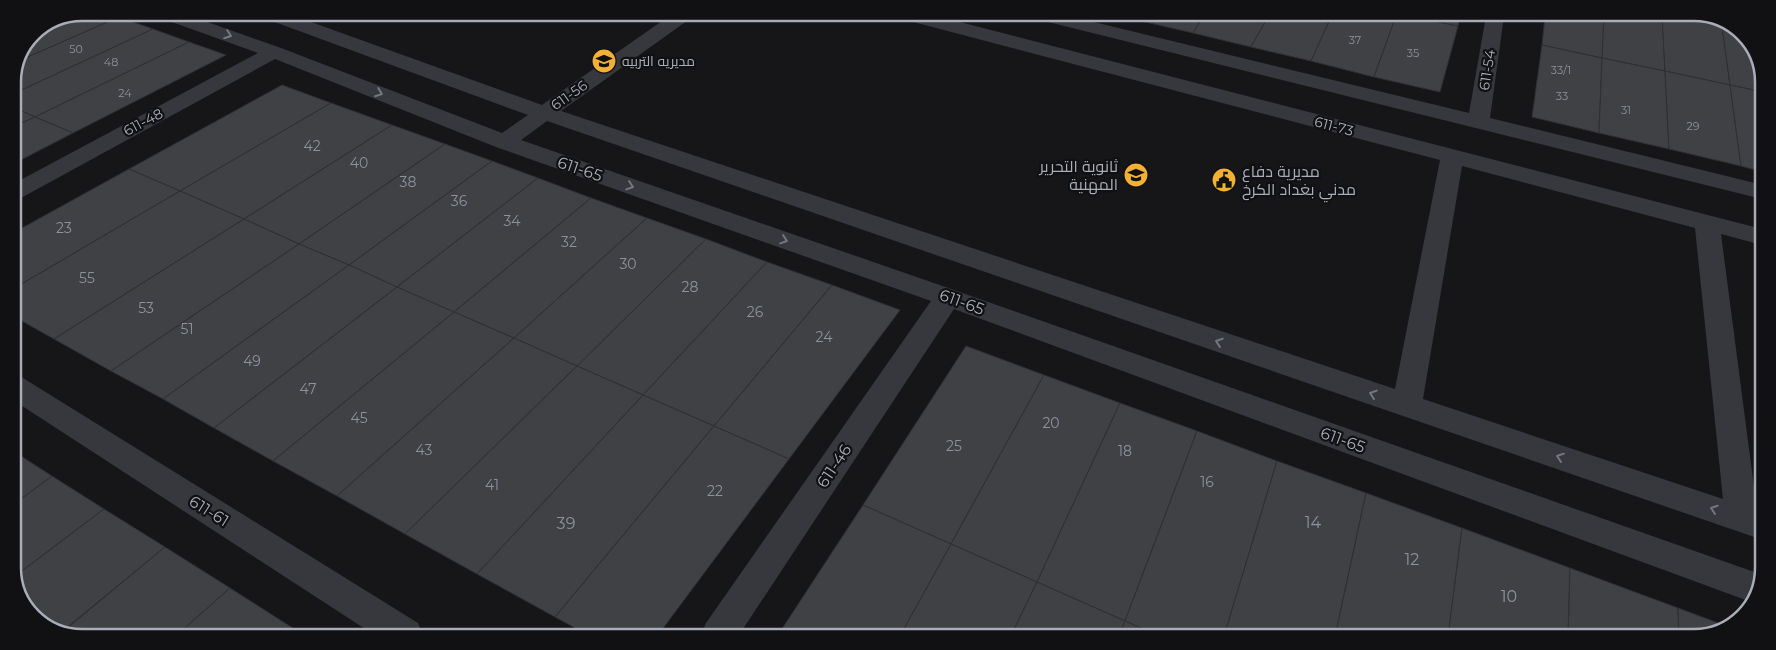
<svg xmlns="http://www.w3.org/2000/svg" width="1776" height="650" viewBox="0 0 1776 650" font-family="Montserrat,Cairo,sans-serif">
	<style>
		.building { fill: #404145; stroke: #303034 }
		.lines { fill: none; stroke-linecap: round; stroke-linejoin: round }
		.minor { fill: #37383d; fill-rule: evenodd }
		.oneway { stroke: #757881 }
		.labels { text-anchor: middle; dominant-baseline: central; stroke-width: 4.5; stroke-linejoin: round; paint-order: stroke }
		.far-number-label { font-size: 11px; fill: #8e929b }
		.far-poi-label { font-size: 14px; fill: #a8adb8; stroke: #111113; text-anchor: start }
		.far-street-label { font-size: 14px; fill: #a8adb8; stroke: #111113 }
		.number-label { font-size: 14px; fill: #8e929b }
		.poi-label { font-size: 16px; fill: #a8adb8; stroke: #111113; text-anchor: end }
		.street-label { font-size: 16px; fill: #a8adb8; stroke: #111113 }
		.near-number-label { font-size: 16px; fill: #8e929b }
		.rim { fill: none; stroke: #a8adb8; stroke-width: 2.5 }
	</style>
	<rect width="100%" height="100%" fill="#161618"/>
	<g class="building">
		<path d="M82 12 108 13 119 17 21 60 33 33Z"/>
		<path d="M1141 15H1204L1193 33 1137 20Z"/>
		<path d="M1204 15H1269L1251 47 1193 33Z"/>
		<path d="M1269 15H1332L1311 61 1251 47Z"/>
		<path d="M1332 15 1396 16 1374 77 1311 61Z"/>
		<path d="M1396 16H1410L1458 26 1440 92 1374 77Z"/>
		<path d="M1410 16H1460L1458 26Z"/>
		<path d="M1545 16H1604L1602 58 1542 45Z"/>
		<path d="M1604 16H1662L1665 71 1602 58Z"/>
		<path d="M1662 16H1708L1721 19 1730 85 1665 71Z"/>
		<path d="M119 17 153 29 13 94V78L21 60Z"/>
		<path d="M1721 19 1749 39 1763 77V92L1730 85Z"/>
		<path d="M153 29 189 42 35 117 13 107V94Z"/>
		<path d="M189 42 226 55 73 133 35 117Z"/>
		<path d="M1542 45 1602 58 1599 133 1532 117Z"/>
		<path d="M1602 58 1665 71 1669 149 1599 133Z"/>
		<path d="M1665 71 1730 85 1741 166 1669 149Z"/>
		<path d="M282 85 331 103 180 191 129 169Z"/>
		<path d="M1730 85 1763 92V172L1741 166Z"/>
		<path d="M331 103 392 125 244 219 180 191Z"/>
		<path d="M13 107 35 117 13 127Z"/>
		<path d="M35 117 73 133 13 164V127Z"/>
		<path d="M392 125 445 144 299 244 244 219Z"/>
		<path d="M445 144 492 161 349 265 299 244Z"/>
		<path d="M492 161 538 178 397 287 349 265Z"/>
		<path d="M129 169 180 191 13 289V233Z"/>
		<path d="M538 178 591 198 454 312 397 287Z"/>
		<path d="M180 191 244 219 54 339 13 316V289Z"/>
		<path d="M591 198 647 218 514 338 454 312Z"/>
		<path d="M647 218 706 239 577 366 514 338Z"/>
		<path d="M244 219 299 244 111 371 54 339Z"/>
		<path d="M706 239 767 262 643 395 577 366Z"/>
		<path d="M299 244 349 265 163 399 111 371Z"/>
		<path d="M767 262 832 285 714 426 643 395Z"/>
		<path d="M349 265 397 287 214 428 163 399Z"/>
		<path d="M832 285 900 310 789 459 714 426Z"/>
		<path d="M397 287 454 312 273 461 214 428Z"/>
		<path d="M454 312 514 338 337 496 273 461Z"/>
		<path d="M514 338 577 366 405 534 337 496Z"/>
		<path d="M966 346 1044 375 951 544 863 505Z"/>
		<path d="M577 366 643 395 477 574 405 534Z"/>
		<path d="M1044 375 1120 403 1037 582 951 544Z"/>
		<path d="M643 395 714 426 555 617 477 574Z"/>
		<path d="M1120 403 1197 431 1125 621 1037 582Z"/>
		<path d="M714 426 789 459 658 635H588L555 617Z"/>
		<path d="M1197 431 1277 461 1224 636H1159L1125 621Z"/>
		<path d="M13 451 52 476 13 505Z"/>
		<path d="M1277 461 1366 493 1335 637 1224 636Z"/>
		<path d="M52 476 104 509 14 577 13 573V505Z"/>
		<path d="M1366 493 1462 528 1448 637H1335Z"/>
		<path d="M863 505 951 544 900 636 778 635Z"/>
		<path d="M104 509 165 547 59 634 27 611 14 577Z"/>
		<path d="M1462 528 1570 568 1568 637H1448Z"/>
		<path d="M951 544 1037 582 1011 636H900Z"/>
		<path d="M165 547 230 588 178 634H60Z"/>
		<path d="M1570 568 1678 608 1679 637H1568Z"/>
		<path d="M1037 582 1125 621 1119 636H1011Z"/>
		<path d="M230 588 299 632 297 634H178Z"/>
		<path d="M1678 608 1729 627 1694 637H1679Z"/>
		<path d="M1125 621 1159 636H1119Z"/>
	</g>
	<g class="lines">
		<g class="minor">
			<path d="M156 13H182L281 48 502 133 528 115 261 17 259 13H286L542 105 672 14H693L691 18 561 111 1395 389 1440 160 898 18 896 14H929L1762 229V245L1721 234 1757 510 1760 511V539L547 121 521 140 957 291 1760 574V591L1751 602 954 309 739 635H701L706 623 931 301 496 147 275 59 21 198 13 200V184L258 53 158 17ZM1462 166 1695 228 1723 499 1423 399Z"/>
			<path d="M1034 15H1065L1469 113 1486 16H1504L1490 118 1763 185 1762 199 1036 19Z"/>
			<path d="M13 375 23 378 418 623 423 635 373 634 13 400Z"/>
		</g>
	</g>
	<defs><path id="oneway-chevron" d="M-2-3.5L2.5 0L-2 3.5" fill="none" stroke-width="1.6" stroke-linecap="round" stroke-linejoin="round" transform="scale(1.25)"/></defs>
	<g class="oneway">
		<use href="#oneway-chevron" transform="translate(228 35) rotate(20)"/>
		<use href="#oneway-chevron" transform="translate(379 93) rotate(21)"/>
		<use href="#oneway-chevron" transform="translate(630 186) rotate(19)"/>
		<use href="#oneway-chevron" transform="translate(784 240) rotate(19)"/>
		<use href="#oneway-chevron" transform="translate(1219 342) rotate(-161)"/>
		<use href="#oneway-chevron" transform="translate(1373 394) rotate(-161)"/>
		<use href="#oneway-chevron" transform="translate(1560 457) rotate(-161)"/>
		<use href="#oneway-chevron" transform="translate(1714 509) rotate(-161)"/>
	</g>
	<defs>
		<symbol id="school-disc" viewBox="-11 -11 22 22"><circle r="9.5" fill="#f2b134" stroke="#111113"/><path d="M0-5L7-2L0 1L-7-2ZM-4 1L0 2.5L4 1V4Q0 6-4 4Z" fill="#111"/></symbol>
		<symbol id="civic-disc" viewBox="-11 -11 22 22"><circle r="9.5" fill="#f2b134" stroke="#111113"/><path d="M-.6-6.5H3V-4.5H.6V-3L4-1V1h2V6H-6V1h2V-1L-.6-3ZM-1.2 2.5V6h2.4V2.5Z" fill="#111"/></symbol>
	</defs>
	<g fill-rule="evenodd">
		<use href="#school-disc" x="590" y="47" width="28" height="28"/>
		<use href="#school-disc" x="1122" y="161" width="28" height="28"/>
		<use href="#civic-disc" x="1210" y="166" width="28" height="28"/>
	</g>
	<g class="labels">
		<g class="far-number-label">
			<text x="1355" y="40">37</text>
			<text x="76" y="49">50</text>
			<text x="1413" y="53">35</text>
			<text x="111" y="62">48</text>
			<text x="1561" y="70">33/1</text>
			<text x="125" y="93">24</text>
			<text x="1562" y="96">33</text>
			<text x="1626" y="110">31</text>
			<text x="1693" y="126">29</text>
		</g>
		<g class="far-poi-label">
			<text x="622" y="61">مديريه التربيه</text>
		</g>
		<g class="far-street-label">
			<text transform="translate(1487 70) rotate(-81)">611-54</text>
			<text transform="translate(569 95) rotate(-35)">611-56</text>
			<text transform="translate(143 122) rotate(-28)">611-48</text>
			<text transform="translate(1334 126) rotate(15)">611-73</text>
		</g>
		<g class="number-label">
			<text x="312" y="146">42</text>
			<text x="359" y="163">40</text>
			<text x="408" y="182">38</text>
			<text x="459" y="201">36</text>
			<text x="512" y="221">34</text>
			<text x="64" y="228">23</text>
			<text x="569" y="242">32</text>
			<text x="628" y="264">30</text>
			<text x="87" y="278">55</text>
			<text x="690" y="287">28</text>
			<text x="146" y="308">53</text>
			<text x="755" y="312">26</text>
			<text x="187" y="329">51</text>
			<text x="824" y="337">24</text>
			<text x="252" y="361">49</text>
			<text x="308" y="389">47</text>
			<text x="359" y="418">45</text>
			<text x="1051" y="423">20</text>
			<text x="954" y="446">25</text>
			<text x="424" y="450">43</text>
			<text x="1125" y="451">18</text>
			<text x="1207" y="482">16</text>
			<text x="492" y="485">41</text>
			<text x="715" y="491">22</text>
		</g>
		<g class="poi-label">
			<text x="1118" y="166">ثانوية التحرير<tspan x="1118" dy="18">المهنية</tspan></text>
			<text x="1242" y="171" text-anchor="start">مديرية دفاع<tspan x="1242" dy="18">مدني بغداد الكرخ</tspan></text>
		</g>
		<g class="street-label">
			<text transform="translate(580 169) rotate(19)">611-65</text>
			<text transform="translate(962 302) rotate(20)">611-65</text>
			<text transform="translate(1343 440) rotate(20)">611-65</text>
			<text transform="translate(834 466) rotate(-56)">611-46</text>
			<text transform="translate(209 511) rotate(32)">611-61</text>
		</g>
		<g class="near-number-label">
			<text x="1313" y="522">14</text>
			<text x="566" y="523">39</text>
			<text x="1412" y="559">12</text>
			<text x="1509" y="596">10</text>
		</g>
	</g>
	<path d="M0 0H1776V650H0ZM82 21H1694A61 61 0 0 1 1755 82V568A61 61 0 0 1 1694 629H82A61 61 0 0 1 21 568V82A61 61 0 0 1 82 21Z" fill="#111113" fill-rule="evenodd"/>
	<path class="rim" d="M82 21H1694A61 61 0 0 1 1755 82V568A61 61 0 0 1 1694 629H82A61 61 0 0 1 21 568V82A61 61 0 0 1 82 21Z"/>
</svg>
